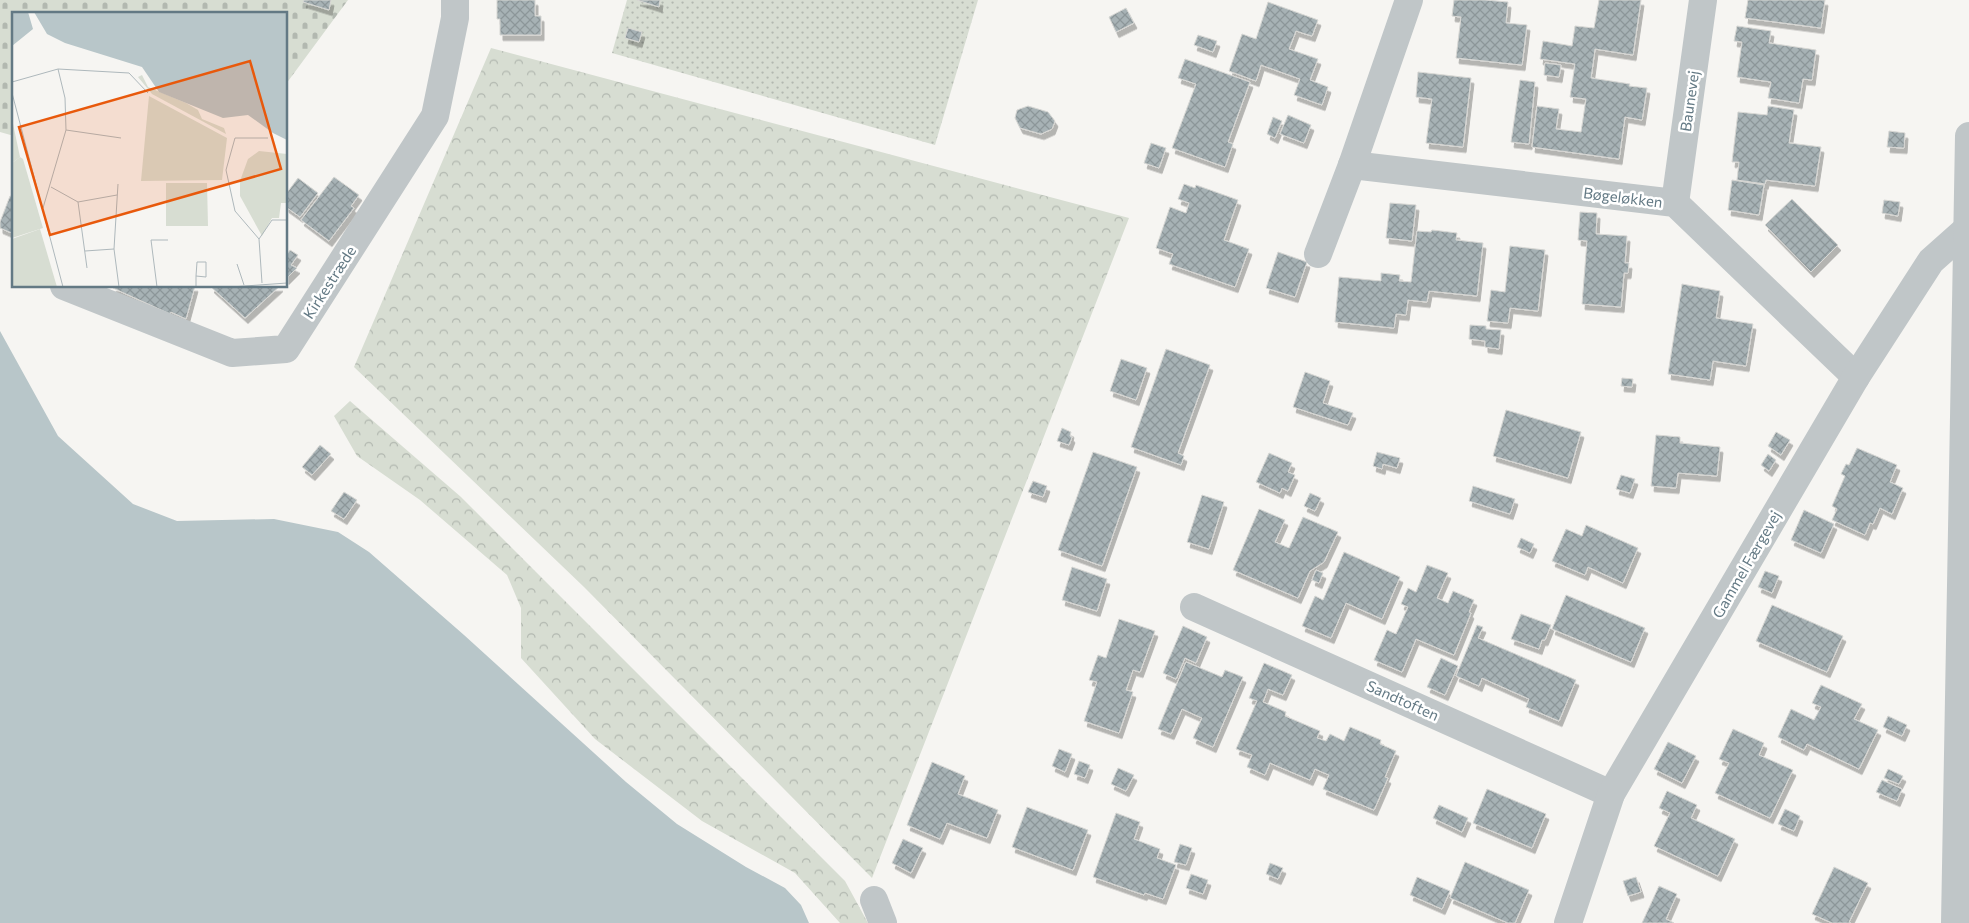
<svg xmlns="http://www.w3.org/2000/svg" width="1969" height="923" viewBox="0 0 1969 923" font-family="Commissioner,sans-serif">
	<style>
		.forest { fill: url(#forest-crowns) }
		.cemetery { fill: url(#cemetery-stones) }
		.park { fill: url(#park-dots) }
		.water { fill: #b8c6c9 }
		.building { fill: url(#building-cross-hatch); stroke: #d7d7d4; filter: url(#shadow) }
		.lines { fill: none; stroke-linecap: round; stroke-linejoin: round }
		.minor { stroke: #c0c6c8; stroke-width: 28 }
		.labels { text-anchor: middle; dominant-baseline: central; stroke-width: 5; stroke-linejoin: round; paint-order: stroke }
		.street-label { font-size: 15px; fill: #637984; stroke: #fff }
		.inset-road { fill: none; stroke: #aeb8bc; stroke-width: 1 }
		.view { fill: #e8590c; fill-opacity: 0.15; stroke: #e8590c; stroke-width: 2.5 }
		.inset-edge { fill: none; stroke: #637984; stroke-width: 2.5 }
	</style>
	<defs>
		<pattern id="forest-crowns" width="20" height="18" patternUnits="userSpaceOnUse" patternTransform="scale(1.25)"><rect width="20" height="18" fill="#d7ddd2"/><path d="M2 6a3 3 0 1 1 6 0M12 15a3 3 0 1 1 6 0" fill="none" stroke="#b2b8b0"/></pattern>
		<pattern id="cemetery-stones" width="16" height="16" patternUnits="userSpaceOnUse" patternTransform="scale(1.25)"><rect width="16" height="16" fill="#d7ddd2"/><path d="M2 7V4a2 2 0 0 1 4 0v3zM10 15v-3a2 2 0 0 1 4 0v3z" fill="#b2b8b0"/></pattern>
		<pattern id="park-dots" width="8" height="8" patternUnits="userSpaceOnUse" patternTransform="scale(1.25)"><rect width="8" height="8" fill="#d7ddd2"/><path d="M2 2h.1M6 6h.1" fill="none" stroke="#b2b8b0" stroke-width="1.8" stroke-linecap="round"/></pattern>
		<pattern id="building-cross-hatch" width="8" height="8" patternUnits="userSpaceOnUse" patternTransform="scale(1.25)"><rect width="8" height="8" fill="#a7b2b5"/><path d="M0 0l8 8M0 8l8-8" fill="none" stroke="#8c9699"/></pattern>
		<filter id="shadow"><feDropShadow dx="3" dy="5.5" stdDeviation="0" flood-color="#0004"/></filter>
	</defs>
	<rect width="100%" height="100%" fill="#f6f5f2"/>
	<g class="forest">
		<path d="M491 48 1129 218 872 878 584 587 354 367Z"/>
		<path d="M350 401 461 497 845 881 868 923H840L795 873 702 821 595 739 521 658V608L507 575 420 500 357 456 334 416Z"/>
	</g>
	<path class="cemetery" d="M0 0H348L286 84V14H14V136L0 132Z"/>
	<path class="park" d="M627 0H978L935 145 612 53Z"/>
	<path class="water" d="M0 331 58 436 133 504 177 521 274 519 338 532 369 552 464 635 626 782 677 824 746 867 785 888 801 905 809 923H0Z"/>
	<g class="building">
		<path d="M304 0H331L329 10 303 2Z"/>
		<path d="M497 0H535V16H541V35H500V19H497Z"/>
		<path d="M637 0H660L659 7Z"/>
		<path d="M1454 0H1485L1508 2 1506 23 1527 25 1522 65 1456 58 1461 17 1452 16Z"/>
		<path d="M1599 0H1641L1633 55 1595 49 1591 78 1630 84 1629 86 1647 88 1642 120 1625 117 1619 159 1532 147 1537 106 1559 109 1556 129 1581 132 1586 99 1570 97 1575 64 1540 59 1543 41 1572 46 1575 26 1594 28Z"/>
		<path d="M1748 0H1825L1821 28 1745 18Z"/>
		<path d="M1268 2 1318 20 1312 36 1296 31 1289 49 1318 59 1310 80 1328 87 1322 105 1294 95 1300 79 1261 65 1256 81 1229 71 1242 34 1256 39Z"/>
		<path d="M1126 8 1134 23 1116 32 1109 17Z"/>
		<path d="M1737 26 1771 31 1769 43 1816 50 1812 80 1803 79 1799 103 1768 98 1771 82 1737 77 1742 42 1734 41Z"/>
		<path d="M628 28 642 32 639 42 625 38Z"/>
		<path d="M1198 35 1217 41 1213 52 1194 45Z"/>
		<path d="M1185 59 1250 82 1228 142 1233 144 1225 167 1172 148 1196 84 1178 78Z"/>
		<path d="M1545 63 1561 65 1559 77 1544 75Z"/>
		<path d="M1418 72 1471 78 1463 147 1426 143 1432 99 1416 97Z"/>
		<path d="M1520 80 1535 82 1529 144 1511 142Z"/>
		<path d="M1028 106 1048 112 1055 121 1052 129 1041 134 1020 128 1015 118 1017 110Z"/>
		<path d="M1768 106 1794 110 1789 143 1821 147 1815 186 1766 180 1765 184 1737 180 1739 162H1732L1738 112 1767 115Z"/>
		<path d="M1288 115 1311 125 1304 143 1280 134Z"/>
		<path d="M1273 117 1282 121 1275 138 1267 134Z"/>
		<path d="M1889 131 1905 133 1904 148 1887 147Z"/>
		<path d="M1151 143 1166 148 1159 168 1144 163Z"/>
		<path d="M334 177 359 195 351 206 354 208 329 241 301 220Z"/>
		<path d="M298 178 318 193 300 217 286 207V194Z"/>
		<path d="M1732 180 1764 185 1759 215 1728 210Z"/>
		<path d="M1184 184 1195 188 1196 185 1238 200 1224 240 1249 249 1235 287 1169 264 1173 254 1156 248 1170 207 1186 213 1189 203 1178 199Z"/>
		<path d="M10 196 14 197V234L0 228V222Z"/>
		<path d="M1792 199 1838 245 1811 272 1765 225Z"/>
		<path d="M1884 200 1900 202 1898 216 1882 213Z"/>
		<path d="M1390 203 1416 205 1412 241 1386 238Z"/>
		<path d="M1580 212 1597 213 1596 234 1627 236 1625 263H1629L1628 273H1624L1621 307 1582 304 1587 241 1578 240Z"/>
		<path d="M1432 230 1457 233 1456 240 1483 243 1477 296 1429 291 1427 302 1408 300 1406 315 1396 314 1394 328 1335 322 1339 277 1381 281V273L1400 275 1399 281 1411 282 1417 231 1431 232Z"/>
		<path d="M1510 246 1545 250 1538 311 1510 308 1508 323 1487 321 1491 290 1505 292Z"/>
		<path d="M290 250 298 255 291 265 297 268 286 279V256Z"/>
		<path d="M1278 252 1307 262 1295 297 1266 288Z"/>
		<path d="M1682 284 1720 291 1716 318 1753 324 1746 366 1713 361 1710 380 1668 374Z"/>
		<path d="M113 286H195L186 319 171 312 170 314 113 288Z"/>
		<path d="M280 286 245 318 211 287 212 286Z"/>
		<path d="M1470 325 1486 326V329L1501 330 1499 349 1485 347V341L1469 339Z"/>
		<path d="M1166 349 1210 365 1178 453 1184 456 1181 465 1131 447Z"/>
		<path d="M1121 359 1147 368 1136 400 1110 391Z"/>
		<path d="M1305 372 1330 381 1323 403 1353 413 1348 425 1293 407Z"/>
		<path d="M1622 378 1633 379 1632 387 1621 386Z"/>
		<path d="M1506 410 1581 432 1568 478 1493 456Z"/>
		<path d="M1062 428 1071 432 1070 436 1072 437 1069 445 1057 441Z"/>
		<path d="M1776 432 1790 440 1781 455 1768 446Z"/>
		<path d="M1656 435 1680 437V443L1720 447 1717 476 1678 473 1676 488 1651 486Z"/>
		<path d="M320 445 331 454 312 475 302 467Z"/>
		<path d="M1857 448 1897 465 1890 482 1903 488 1892 514 1880 508 1873 524 1870 523 1865 535 1832 520 1837 509 1832 506 1845 476 1841 474 1846 464 1849 465Z"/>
		<path d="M1093 452 1137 467 1102 566 1058 550Z"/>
		<path d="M1377 452 1400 458 1397 468 1383 464 1382 469 1373 466Z"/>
		<path d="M1269 453 1292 463 1288 472 1295 475 1288 491 1282 488 1280 493 1256 482Z"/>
		<path d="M1768 454 1776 460 1769 471 1761 465Z"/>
		<path d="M1621 475 1635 479 1630 493 1616 489Z"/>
		<path d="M1033 481 1047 486 1043 497 1028 492Z"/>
		<path d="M1473 486 1515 499 1510 514 1469 501Z"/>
		<path d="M344 492 357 500 344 519 331 511Z"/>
		<path d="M1310 493 1321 498 1315 511 1304 506Z"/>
		<path d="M1202 495 1224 502 1209 549 1187 542Z"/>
		<path d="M1259 509 1285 520 1275 542 1289 548 1303 517 1338 532 1324 562 1310 571 1298 598 1233 570Z"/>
		<path d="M1804 510 1834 524 1821 553 1791 540Z"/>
		<path d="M1586 525 1638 548 1623 583 1588 567 1585 575 1552 561 1566 529 1582 536Z"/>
		<path d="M1521 538 1534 544 1530 553 1517 547Z"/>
		<path d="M1344 552 1400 577 1382 619 1346 603 1331 638 1302 626 1315 596 1323 600Z"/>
		<path d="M1427 565 1448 573 1437 598 1448 603 1453 591 1474 600 1469 612 1471 613 1454 655 1416 639 1402 672 1374 660 1387 630 1396 634 1408 607 1401 604 1408 588 1416 592Z"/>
		<path d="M1072 567 1107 579 1097 611 1062 600Z"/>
		<path d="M1316 570 1323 573 1319 583 1312 580Z"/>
		<path d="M1765 571 1779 576 1772 593 1758 587Z"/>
		<path d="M1566 595 1645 628 1631 662 1552 629Z"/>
		<path d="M1772 605 1843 636 1827 672 1756 641Z"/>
		<path d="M1521 614 1551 625 1545 640H1542L1539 649 1511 639Z"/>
		<path d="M1119 619 1155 631 1140 672 1133 670 1126 690 1133 692 1119 733 1084 721 1097 682 1089 680 1098 655 1106 658Z"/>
		<path d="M1477 625 1483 627 1478 638 1576 680 1559 721 1526 707 1529 699 1482 678 1479 686 1456 676Z"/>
		<path d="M1183 626 1207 637 1196 663 1185 658 1176 679 1163 673Z"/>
		<path d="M1441 658 1458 666 1445 695 1427 687Z"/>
		<path d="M1186 662 1222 677 1225 670 1243 677 1213 747 1193 738 1202 718 1182 709 1171 734 1158 729Z"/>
		<path d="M1264 663 1292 675 1283 695 1268 689 1263 702 1286 712 1285 716 1320 731 1317 738 1326 741 1330 734 1344 741 1350 727 1381 740 1380 744 1396 751 1385 777 1388 778 1374 810 1323 789 1329 775 1315 769 1310 780 1270 763 1265 775 1247 767 1252 755 1236 749 1257 701 1249 698Z"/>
		<path d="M1821 685 1862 704 1854 719 1878 730 1859 769 1807 744 1804 750 1778 737 1791 709 1814 720 1821 707 1812 703Z"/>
		<path d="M1888 716 1907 725 1902 736 1883 727Z"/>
		<path d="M1733 729 1764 743 1759 755 1793 770 1770 818 1715 793 1729 763 1719 759Z"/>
		<path d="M1668 742 1696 756 1682 783 1654 769Z"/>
		<path d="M1059 749 1072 754 1065 772 1052 766Z"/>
		<path d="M1079 761 1090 765 1085 778 1074 774Z"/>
		<path d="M932 762 965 776 958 794 998 810 987 838 947 823 940 839 907 825Z"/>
		<path d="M1118 768 1134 775 1126 791 1111 784Z"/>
		<path d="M1888 769 1903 776 1899 784 1884 778Z"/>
		<path d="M1882 780 1902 789 1897 801 1876 792Z"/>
		<path d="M1487 789 1546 814 1532 848 1473 823Z"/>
		<path d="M1667 791 1697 805 1691 818 1735 839 1718 876 1654 846 1670 813 1659 808Z"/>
		<path d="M1439 805 1468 818 1462 832 1433 818Z"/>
		<path d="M1027 807 1088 830 1073 870 1012 847Z"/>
		<path d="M1785 809 1800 816 1794 831 1778 824Z"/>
		<path d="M1116 813 1140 822 1134 839 1160 849 1157 858 1176 865 1163 899 1145 893 1144 895 1093 877Z"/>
		<path d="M903 839 923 848 911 873 892 863Z"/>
		<path d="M1180 844 1192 848 1186 865 1174 862Z"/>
		<path d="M1465 862 1529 890 1515 923H1508L1450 898Z"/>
		<path d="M1270 863 1283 868 1278 879 1266 874Z"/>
		<path d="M1834 867 1868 883 1849 922 1851 923H1832L1812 914Z"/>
		<path d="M1191 874 1208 880 1203 894 1186 888Z"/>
		<path d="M1417 877 1450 891 1442 909 1410 895Z"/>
		<path d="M1636 877 1641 892 1628 896 1623 881Z"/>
		<path d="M1659 886 1677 894 1666 919 1674 923H1642Z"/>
	</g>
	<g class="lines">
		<g class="minor">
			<path d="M1352 165 1675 203 1856 377"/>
			<path d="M1675 203 1703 0"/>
			<path d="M1318 254 1352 165 1409 0"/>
			<path d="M64 286 232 353 286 349 435 116 455 18V0"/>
			<path d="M1194 607 1611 794"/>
			<path d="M874 900 883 923"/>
			<path d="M1568 923 1611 794 1856 377 1931 261 1967 229"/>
			<path d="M1955 923 1969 136"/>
		</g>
	</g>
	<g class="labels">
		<g class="street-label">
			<text transform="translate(1689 101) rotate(-82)">Baunevej</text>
			<text transform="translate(1623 197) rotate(7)">Bøgeløkken</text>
			<text transform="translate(329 282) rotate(-57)">Kirkestræde</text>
			<text transform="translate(1746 564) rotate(-60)">Gammel Færgevej</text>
			<text transform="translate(1403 700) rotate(24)">Sandtoften</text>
		</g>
	</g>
	<g transform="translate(12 12)">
		<rect width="275" height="275" fill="#f6f5f2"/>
		<path d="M0 107 8 145 0 151ZM28 217 45 275H0V227Z" fill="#d7ddd2"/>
		<path d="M130 63 136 75 174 91 186 98 190 107 212 116 214 122 140 82 126 65ZM137 84 215 126 210 168 129 169ZM8 145 11 147 31 216 0 226V151Z" fill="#d7ddd2"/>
		<path d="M247 139 275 142V191H269L267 206H260L250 224 228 184V169L236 147Z" fill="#d7ddd2"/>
		<path d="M154 171H195L196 214H154Z" fill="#d7ddd2"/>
		<path d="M0 0H16L21 17 0 34ZM22 0H275V128L261 121 236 103 211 106 147 80 130 55 53 31 35 22Z" fill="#b8c6c9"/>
		<path class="inset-road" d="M0 70 46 57 117 61 136 81M0 81 51 275M54 118 109 126M106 172 102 237 107 275M39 175 66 190 105 183M66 190 75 256M31 196 54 118 53 86 46 57M247 227 260 208H275M73 239 102 237M225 252 232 273M250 271 247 227 223 199 214 158 223 126H256M145 275 139 228H156M184 275V264L185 250H194V265L184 264M219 275 275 271"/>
		<path class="view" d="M238 49 269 157 38 223 7 115Z"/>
		<rect width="275" height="275" class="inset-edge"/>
	</g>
</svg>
